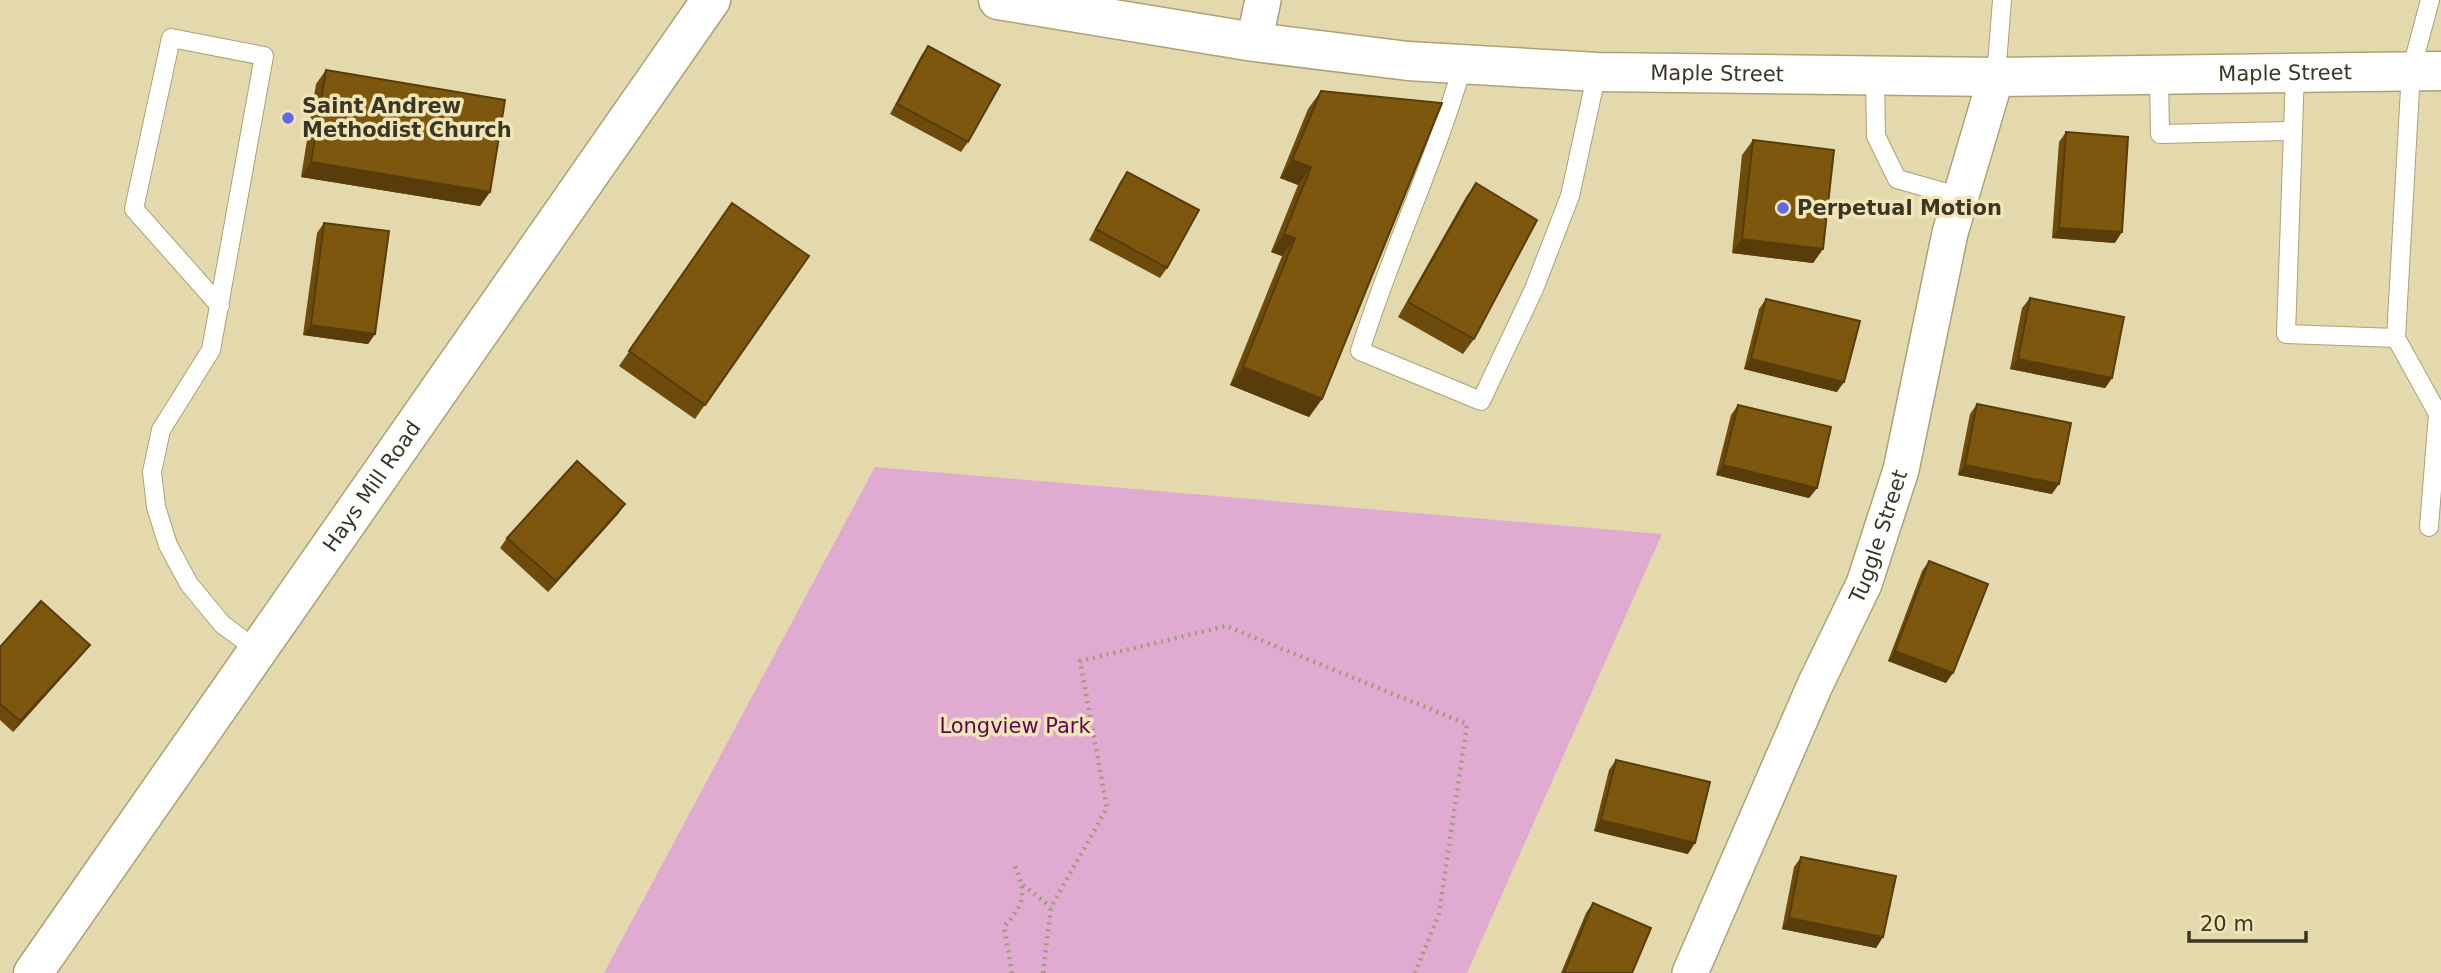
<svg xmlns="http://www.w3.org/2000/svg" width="2441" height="973" viewBox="0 0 2441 973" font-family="'DejaVu Sans',sans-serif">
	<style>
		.green { fill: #e0abd1 }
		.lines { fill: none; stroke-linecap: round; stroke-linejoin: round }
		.service-casing { stroke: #aba276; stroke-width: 20 }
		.minor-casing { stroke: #aba276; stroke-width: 38 }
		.tertiary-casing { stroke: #aba276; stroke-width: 41 }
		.secondary-casing { stroke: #aba276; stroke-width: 41 }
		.path { stroke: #a39b78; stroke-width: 4.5; stroke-dasharray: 2 5; stroke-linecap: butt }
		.service { stroke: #fff; stroke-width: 18 }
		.minor { stroke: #fff; stroke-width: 35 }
		.tertiary { stroke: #fff; stroke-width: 38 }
		.secondary { stroke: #fff; stroke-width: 38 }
		.wall { fill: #6c4b0c }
		.shaded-wall { fill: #583d0a }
		.building { fill: #7e570e; stroke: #583d0a; stroke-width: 2 }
		.poi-dot { fill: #6368e1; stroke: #f0e6b8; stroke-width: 2.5 }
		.labels { text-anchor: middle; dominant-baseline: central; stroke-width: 7; stroke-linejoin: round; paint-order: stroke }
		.street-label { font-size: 21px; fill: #3a3623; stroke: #f0e6b8 }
		.poi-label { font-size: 21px; font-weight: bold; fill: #3a3623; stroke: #f0e6b8; text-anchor: start }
		.park-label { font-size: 21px; fill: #650255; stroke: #f0e6b8 }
	</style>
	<rect width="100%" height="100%" fill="#e3d9ac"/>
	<path class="green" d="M875 467 1662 534 1467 973H604Z"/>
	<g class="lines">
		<defs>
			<g id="service">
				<path d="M1463 64C1435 162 1390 254 1360 351L1481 401 1534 289 1570 196 1597 72"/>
				<path d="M2295 72 2286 334 2396 338 2411 71 2430 0"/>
				<path d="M2159 74 2160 134 2293 131"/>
				<path d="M1875 75 1876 136 1897 179 1961 197"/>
				<path d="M1996 77 2002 0"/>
				<path d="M220 306 134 209 171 38 264 56 211 350 161 430 152 472 156 507 168 545 189 584 222 624 258 651"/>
				<path d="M2396 338 2438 414 2429 527"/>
			</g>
			<g id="minor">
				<path d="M1254 42 1263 0"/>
				<path id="s1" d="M1690 973 1815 685 1864 584 1901 470 1950 233 1996 77"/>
			</g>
			<g id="tertiary">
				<path id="s2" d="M33 973 711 0"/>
			</g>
			<g id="secondary">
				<path id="s3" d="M998 0 1254 42 1408 61 1597 72 1996 77 2441 71"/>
			</g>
		</defs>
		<use href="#service" class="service-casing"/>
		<use href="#minor" class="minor-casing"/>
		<use href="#tertiary" class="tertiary-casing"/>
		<use href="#secondary" class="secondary-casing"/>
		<g class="path">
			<path d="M1023 885 1051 907"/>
			<path d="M1012 973 1004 927C1025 903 1027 894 1014 864"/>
			<path d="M1043 973 1051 907 1107 808 1080 661 1226 626 1467 724 1439 914 1415 973"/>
		</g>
		<use href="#service" class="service"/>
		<use href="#minor" class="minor"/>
		<use href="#tertiary" class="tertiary"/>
		<use href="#secondary" class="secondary"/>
	</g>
	<g class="wall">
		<path d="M928 46 968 142 961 152 890 114 921 56Z"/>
		<path d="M326 70 490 192 480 206 301 177 316 84Z"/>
		<path d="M1321 91 1322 399 1309 417 1230 385 1282 256 1271 252 1298 185 1280 178 1308 109Z"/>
		<path d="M2066 132 2115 243 2052 238 2059 142Z"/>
		<path d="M1753 140 1823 249 1813 263 1732 253 1742 155Z"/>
		<path d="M1127 172 1167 268 1160 278 1089 240 1120 182Z"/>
		<path d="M1476 183 1474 339 1463 354 1398 317 1466 197Z"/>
		<path d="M732 203 809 256 695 419 619 366Z"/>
		<path d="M324 223 375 334 368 344 303 335 317 233Z"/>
		<path d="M2030 298 2112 378 2105 388 2010 369 2022 308Z"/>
		<path d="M1766 299 1837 392 1744 369 1759 309Z"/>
		<path d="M1977 404 2052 494 1958 475 1970 414Z"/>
		<path d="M1738 405 1817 488 1809 498 1716 475 1731 415Z"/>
		<path d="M625 504 618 514 548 592 500 548 507 538Z"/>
		<path d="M1929 561 1946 683 1888 661 1922 571Z"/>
		<path d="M0 647 82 655 13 732 0 720Z"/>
		<path d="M1616 760 1688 854 1594 831 1609 770Z"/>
		<path d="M1801 857 1883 937 1876 948 1782 929 1794 867Z"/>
		<path d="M1593 903 1632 973H1561L1586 913Z"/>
	</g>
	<g class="shaded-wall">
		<path d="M1292 160 1311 167 1298 185 1280 178Z"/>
		<path d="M311 162 490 192 480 206 301 177Z"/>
		<path d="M2059 228 2122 232 2115 243 2052 238Z"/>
		<path d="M1284 234 1295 238 1282 256 1271 252Z"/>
		<path d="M1742 239 1823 249 1813 263 1732 253Z"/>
		<path d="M311 325 375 334 368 344 303 335Z"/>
		<path d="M1751 359 1844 382 1837 392 1744 369Z"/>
		<path d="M2018 359 2112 378 2105 388 2010 369Z"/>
		<path d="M1243 367 1322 399 1309 417 1230 385Z"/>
		<path d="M1723 465 1817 488 1809 498 1716 475Z"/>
		<path d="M1965 465 2059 484 2052 494 1958 475Z"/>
		<path d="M625 504 618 514 548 592 556 581Z"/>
		<path d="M90 645 82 655 13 732 20 721Z"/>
		<path d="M1895 651 1953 673 1946 683 1888 661Z"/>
		<path d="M1601 820 1695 843 1688 854 1594 831Z"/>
		<path d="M1789 918 1883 937 1876 948 1782 929Z"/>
	</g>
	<g class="building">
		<path d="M928 46 1000 85 968 142 897 104Z"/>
		<path d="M326 70 505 100 490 192 311 162Z"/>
		<path d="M1321 91 1442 103 1322 399 1243 367 1295 238 1284 234 1311 167 1292 160Z"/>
		<path d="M2066 132 2128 137 2122 232 2059 228Z"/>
		<path d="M1753 140 1834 150 1823 249 1742 239Z"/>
		<path d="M1127 172 1199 210 1167 268 1096 229Z"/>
		<path d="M1476 183 1537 220 1474 339 1408 302Z"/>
		<path d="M732 203 809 256 705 405 629 351Z"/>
		<path d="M324 223 389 231 375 334 311 325Z"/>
		<path d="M2030 298 2124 317 2112 378 2018 359Z"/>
		<path d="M1766 299 1860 321 1844 382 1751 359Z"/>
		<path d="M1977 404 2071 423 2059 484 1965 465Z"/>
		<path d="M1738 405 1831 427 1817 488 1723 465Z"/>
		<path d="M577 461 625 504 556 581 507 538Z"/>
		<path d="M1929 561 1988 584 1953 673 1895 651Z"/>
		<path d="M41 601 90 645 20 721 0 704V647Z"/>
		<path d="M1616 760 1710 782 1695 843 1601 820Z"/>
		<path d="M1801 857 1896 876 1883 937 1789 918Z"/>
		<path d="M1593 903 1651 928 1632 973H1564Z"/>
	</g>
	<g class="poi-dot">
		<circle cx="288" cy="118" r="7"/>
		<circle cx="1783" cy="208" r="7"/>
	</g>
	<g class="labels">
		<g class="street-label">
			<text stroke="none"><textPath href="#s3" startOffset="724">Maple Street</textPath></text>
			<text stroke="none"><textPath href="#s3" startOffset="1292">Maple Street</textPath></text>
			<text stroke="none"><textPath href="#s2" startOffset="593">Hays Mill Road</textPath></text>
			<text stroke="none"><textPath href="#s1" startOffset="476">Tuggle Street</textPath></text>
		</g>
		<g class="poi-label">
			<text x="302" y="106">Saint Andrew<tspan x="302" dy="24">Methodist Church</tspan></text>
			<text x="1797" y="208">Perpetual Motion</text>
		</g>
		<g class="park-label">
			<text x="1015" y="726">Longview Park</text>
		</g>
	</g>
	<path d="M2189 931v10h117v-10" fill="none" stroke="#3a3623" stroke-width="3.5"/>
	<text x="2200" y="931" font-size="21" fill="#3a3623" stroke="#f0e6b8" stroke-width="5" paint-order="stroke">20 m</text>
</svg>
